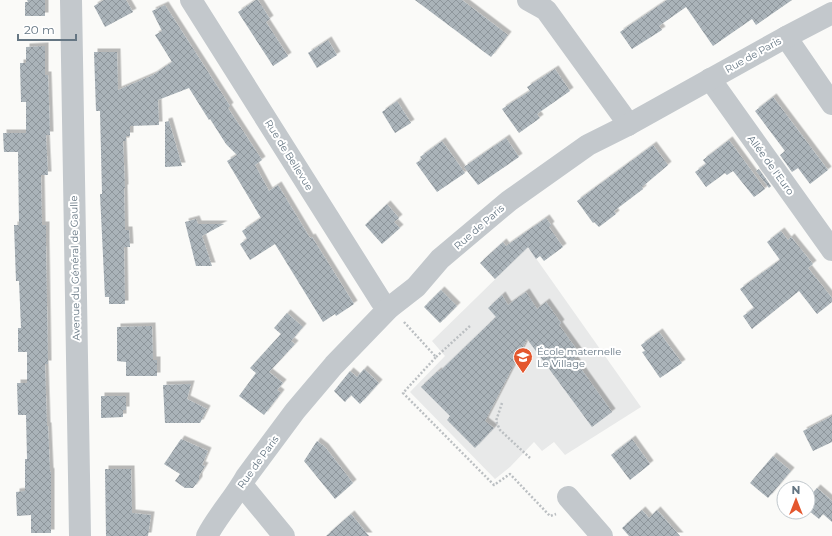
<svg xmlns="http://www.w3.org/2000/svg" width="832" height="536" viewBox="0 0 832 536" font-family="Montserrat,sans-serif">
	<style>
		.built { fill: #e8e9e9 }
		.building { fill: url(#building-cross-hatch); filter: url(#shadow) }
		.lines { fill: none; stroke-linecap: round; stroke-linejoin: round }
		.path { stroke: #bbbfc2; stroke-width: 2.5; stroke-dasharray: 2 2; stroke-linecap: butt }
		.minor { stroke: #c3c8cc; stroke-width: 22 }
		.labels { text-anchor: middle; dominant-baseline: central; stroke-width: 4; stroke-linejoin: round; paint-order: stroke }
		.street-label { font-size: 10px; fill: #657683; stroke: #fff }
		.poi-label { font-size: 10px; fill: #657683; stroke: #fff; text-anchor: start }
	</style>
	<defs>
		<pattern id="building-cross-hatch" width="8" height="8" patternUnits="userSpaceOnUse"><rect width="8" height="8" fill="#aab3b9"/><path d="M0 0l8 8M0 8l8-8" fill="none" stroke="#8e969c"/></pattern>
		<filter id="shadow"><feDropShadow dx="3.5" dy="-3.5" stdDeviation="0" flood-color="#0004"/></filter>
	</defs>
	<rect width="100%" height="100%" fill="#fafaf8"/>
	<path class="built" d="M528 247 641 407 565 455 554 442 542 451 534 442 510 467 495 479 410 392 445 356 432 341Z"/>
	<g class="building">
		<path d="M27 0H45V16H25V2H28Z"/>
		<path d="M104 0H126L133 12 105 27 94 6Z"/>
		<path d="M256 0H258L270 19 266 22 288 56 273 66 238 12Z"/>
		<path d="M415 0H462L508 35 491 57Z"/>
		<path d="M667 0H792L756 25 752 19 713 46 686 7 659 26 662 30 632 49 620 32Z"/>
		<path d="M165 5 230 106 228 108 262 160 255 165 269 191 278 185 310 238 312 237 354 304 336 316 335 314 323 322 275 244 250 260 240 244 247 239 242 231 261 218 227 161 237 155 226 144 210 119 209 120 189 88 158 100 159 125 130 126V136H126V141H123L125 188H124L125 230H129L130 247H124L125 304H109V297H105L100 194H102L100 111H96L94 52H117L118 90 153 75 172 62 155 35 162 31 152 11Z"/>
		<path d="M328 40 337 55 317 68 308 53Z"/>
		<path d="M45 46V75H48L50 135H46L48 175H41L42 225H46V245L48 364H45L47 426H48L50 471 51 472V533H31V515L17 516 16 492 25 491V459H27L26 415H18L17 383H27V352H18V328H21L19 281H16L14 225H19L18 152H4L3 133H26V102H21L20 63H26V47Z"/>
		<path d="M555 69 570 91 537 114 540 118 519 133 502 109 530 91 527 87Z"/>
		<path d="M773 97 828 170 810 184 798 168 792 172 780 155 785 151 755 111Z"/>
		<path d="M397 101 411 123 395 133 382 112Z"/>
		<path d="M169 121 182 166 165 167V122Z"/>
		<path d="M506 138 519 157 478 185 464 167Z"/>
		<path d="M729 140 765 189 754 197 733 171 727 175 725 173 706 187 695 172 706 164 703 160Z"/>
		<path d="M442 141 465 173 437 192 416 163 422 159 420 157Z"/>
		<path d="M653 145 668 165 642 187 643 189 614 211 616 214 599 227 594 222 593 223 577 201Z"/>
		<path d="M759 169 771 186 769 188 756 171Z"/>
		<path d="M387 204 399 218 394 222 400 228 382 244 365 225Z"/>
		<path d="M546 218 551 225 549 227 563 247 544 261 540 256 536 259 528 247 495 279 480 263 503 242 506 246Z"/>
		<path d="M196 219 198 224H224L202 236 212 266H196L185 222Z"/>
		<path d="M781 231 788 240 791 237 813 264 808 268 832 298V302L817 314 799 291 752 329 743 316 754 308 740 289 780 260 767 242Z"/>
		<path d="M441 290 457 306 440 323 424 307Z"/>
		<path d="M526 292 537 309 546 302 561 323 559 325 580 354 574 359 612 412 592 427 527 339 485 421 494 428 475 448 447 420 450 416 421 387 438 371 439 372 496 317 488 308 502 295 508 305Z"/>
		<path d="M287 313 303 327 291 341 295 344 269 372 283 383 277 390 281 393 264 415 239 396 256 373 250 368 281 334 274 328Z"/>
		<path d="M152 326 153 360H157V376H126V362L117 361V327Z"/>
		<path d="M659 332 682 363 660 378 642 352 645 351 641 345Z"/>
		<path d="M364 369 379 383 360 404 351 395 345 402 334 391 350 371 357 377Z"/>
		<path d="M191 384 187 399 207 409 200 423H165L163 385Z"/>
		<path d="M101 396H126V410H123V417L101 418Z"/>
		<path d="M832 416V442L813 451 803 431Z"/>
		<path d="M181 439 208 451 202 465 205 466 199 476V480L193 488H185L175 481 180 474 164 464Z"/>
		<path d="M632 439 650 464 630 480 611 455Z"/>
		<path d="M317 441 325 447 353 483 335 499 304 461Z"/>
		<path d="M773 456 791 471 768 498 750 483Z"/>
		<path d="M105 469H131L132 513 151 515 148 536H106Z"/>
		<path d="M817 488 832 501V522L823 514 819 519 808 510V498Z"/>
		<path d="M642 510 649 518 657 510 680 536H629L622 528Z"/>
		<path d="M351 514 369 536H326Z"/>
	</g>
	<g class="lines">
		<g class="path">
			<path d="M404 322 436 357 403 393 494 485 510 474 550 516 556 514"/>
			<path d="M436 357 471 325"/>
			<path d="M502 403 496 421 500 430 530 458"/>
		</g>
		<g class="minor">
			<path d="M71 0 80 536"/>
			<path d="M191 0 381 301 389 308"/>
			<path d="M528 0 546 10 622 115 628 125"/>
			<path d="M786 37 832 104"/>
			<path d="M710 79 832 250"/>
			<path d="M242 485 284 536"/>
			<path d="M568 497 602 536"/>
			<path d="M207 536C218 515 235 497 246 477L295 411 334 365 389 308 416 287 440 259 509 201 588 145 628 125 786 37 832 13"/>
		</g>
	</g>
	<defs>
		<symbol id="school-pin" viewBox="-11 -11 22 30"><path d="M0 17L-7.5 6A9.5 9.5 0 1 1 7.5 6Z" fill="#e4572e" stroke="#fff"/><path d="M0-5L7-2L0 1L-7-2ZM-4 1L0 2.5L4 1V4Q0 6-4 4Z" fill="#fff"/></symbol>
	</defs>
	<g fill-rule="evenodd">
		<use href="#school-pin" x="512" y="346" width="22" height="30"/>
	</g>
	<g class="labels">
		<g class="street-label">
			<text transform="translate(753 55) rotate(-29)">Rue de Paris</text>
			<text transform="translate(289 155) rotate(58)">Rue de Bellevue</text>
			<text transform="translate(771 165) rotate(54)">Allée de l'Euro</text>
			<text transform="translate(479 227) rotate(-41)">Rue de Paris</text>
			<text transform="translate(75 268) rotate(-91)">Avenue du Général de Gaulle</text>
			<text transform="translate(258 462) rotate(-54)">Rue de Paris</text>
		</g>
		<g class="poi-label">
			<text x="537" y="351">École maternelle<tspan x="537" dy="12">Le Village</tspan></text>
		</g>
	</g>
	<g transform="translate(796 500)"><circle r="19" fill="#ffffff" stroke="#c1c8cd"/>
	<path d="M0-3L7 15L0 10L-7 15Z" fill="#e4572e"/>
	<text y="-6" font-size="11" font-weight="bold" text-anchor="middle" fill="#657683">N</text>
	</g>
	<path d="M18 34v6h58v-6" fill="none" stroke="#657683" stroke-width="2"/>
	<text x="24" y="34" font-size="12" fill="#657683" stroke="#ffffff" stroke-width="3" paint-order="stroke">20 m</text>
</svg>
